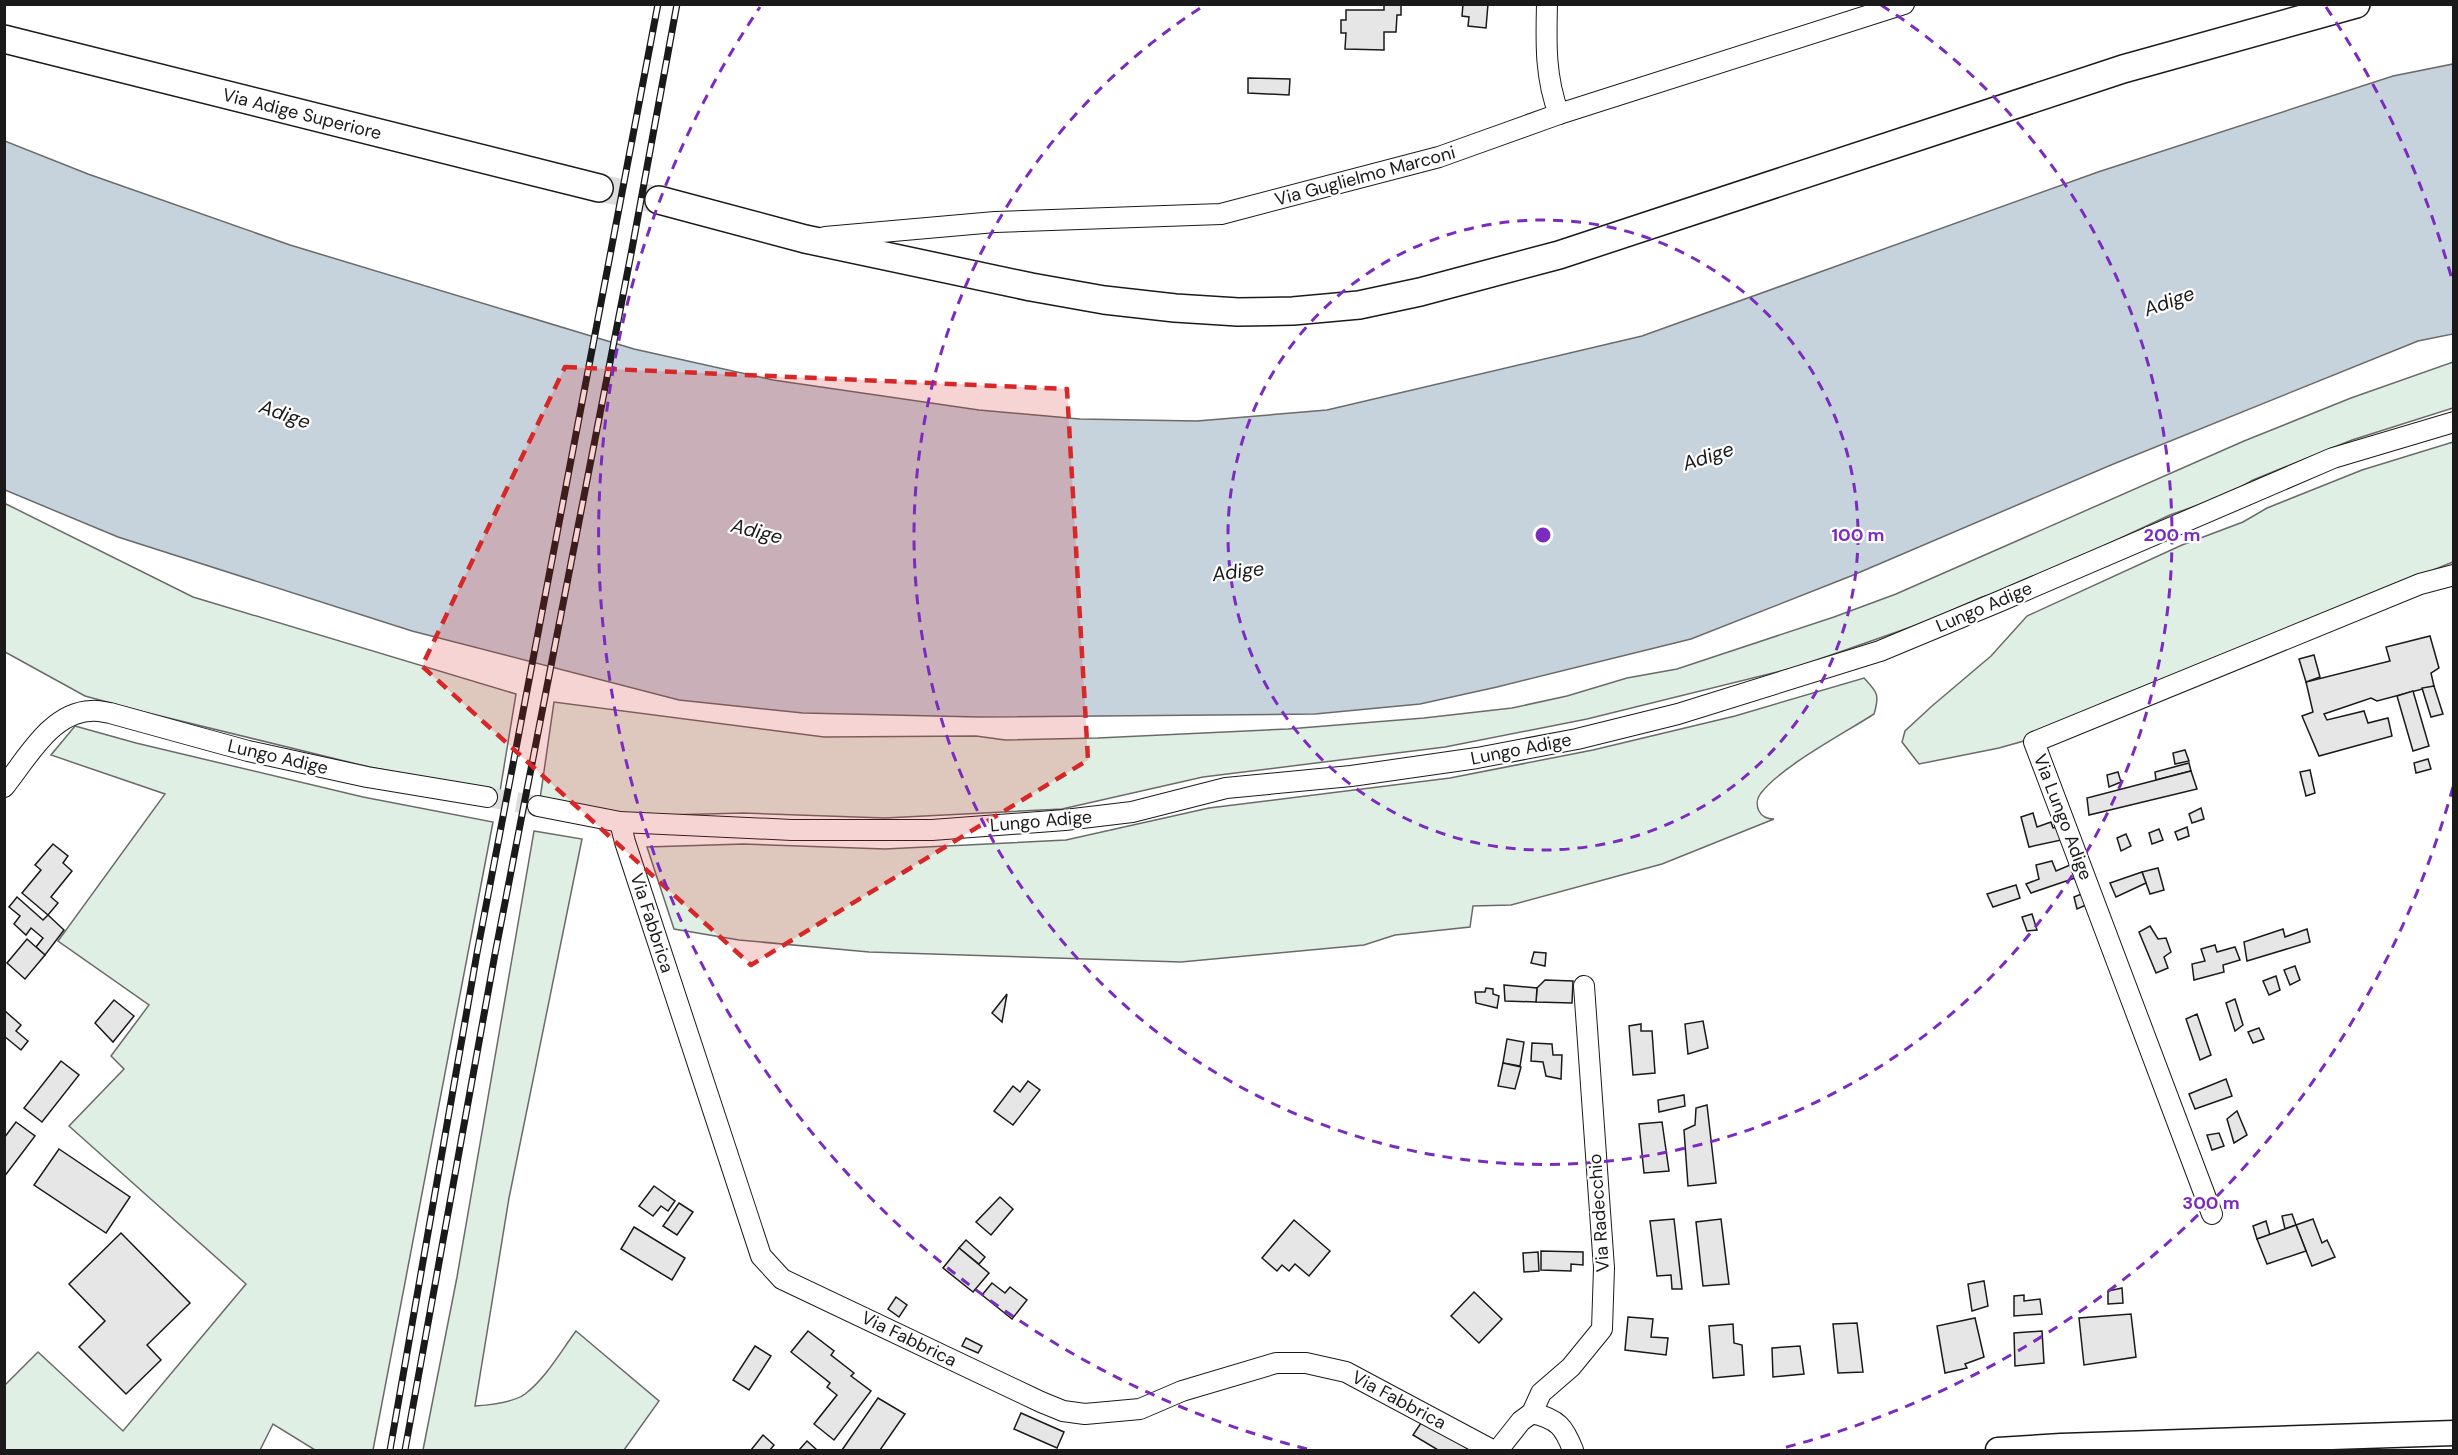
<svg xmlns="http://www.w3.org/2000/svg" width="2458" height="1455" viewBox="0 0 2458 1455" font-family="'DM Sans',sans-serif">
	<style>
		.green { fill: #e0efe3; stroke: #6a6a6a; stroke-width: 1.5 }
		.water { fill: #c6d2dc; stroke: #6a6a6a; stroke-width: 1.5 }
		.building { fill: #e6e6e6; stroke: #1a1a1a; stroke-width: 1.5 }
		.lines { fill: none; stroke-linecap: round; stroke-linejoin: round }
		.minor-tunnel { stroke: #ddd; stroke-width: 20; stroke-dasharray: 20 10; stroke-linecap: butt }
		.secondary-tunnel { stroke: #ddd; stroke-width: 27; stroke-dasharray: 27 14; stroke-linecap: butt }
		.minor-casing { stroke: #1a1a1a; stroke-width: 22 }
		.tertiary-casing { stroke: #1a1a1a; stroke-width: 27 }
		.secondary-casing { stroke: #1a1a1a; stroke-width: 30 }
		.minor { stroke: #fff; stroke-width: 20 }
		.tertiary { stroke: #fff; stroke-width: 24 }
		.secondary { stroke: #fff; stroke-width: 27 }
		.rail-casing { stroke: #1a1a1a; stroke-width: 7 }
		.rail { stroke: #fff; stroke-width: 4.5; stroke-dasharray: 14; stroke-linecap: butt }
		.marked { fill: #d62828; fill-opacity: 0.2; stroke: #d62828; stroke-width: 4.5; stroke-dasharray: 12 8; stroke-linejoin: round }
		.ring { fill: none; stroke: #7b2cbf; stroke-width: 3; stroke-dasharray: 10 8 }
		.labels { text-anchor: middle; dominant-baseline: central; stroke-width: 4.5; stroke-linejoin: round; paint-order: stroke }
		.street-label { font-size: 18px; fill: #1a1a1a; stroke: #fff }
		.water-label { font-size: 20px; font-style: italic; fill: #1a1a1a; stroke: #fff }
		.centre { fill: #7b2cbf; stroke: #fff; stroke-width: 3 }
		.ring-label { font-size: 18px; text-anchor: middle; font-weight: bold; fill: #7b2cbf; stroke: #fff; stroke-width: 4.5; stroke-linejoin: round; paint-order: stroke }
	</style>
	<rect width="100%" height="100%" fill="#fff"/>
	<g class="green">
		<path d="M2453 362V408L2352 440 2253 480 2229 494 2170 515 2011 589 1982 597 1928 621 1797 667 1587 719 1445 747 1203 777 1062 809 885 818 744 813 627 816 540 799 554 702 824 737 976 736 1005 740 1098 738 1288 729 1424 718 1512 708 1567 696 1627 678 1677 669 1834 617 1896 594 2244 441 2351 398Z"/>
		<path d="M2453 442V562L2105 702 2067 721 2045 735 1999 748 1919 764 1902 742 1905 731 1932 706 1991 656 2027 616 2182 545 2243 522 2267 508 2362 470Z"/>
		<path d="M4 503 193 597 516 694 500 791 369 767 144 712 85 696 5 652Z"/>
		<path d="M1864 678C1877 692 1880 694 1874 714 1843 734 1782 766 1761 793 1757 798 1756 805 1759 811 1762 817 1768 819 1774 819L1662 864 1511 905 1473 906 1470 927 1395 935 1364 945 1181 962 869 952 739 940 674 929 647 847 744 844 885 849 1066 840 1209 808 1450 778 1593 750 1735 716Z"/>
		<path d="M75 726 136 743 363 797 493 822 373 1450H315L273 1424 260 1450H5V1385L38 1352 123 1431 246 1284 69 1126 124 1069 111 1056 149 1005 58 941 165 794 51 755Z"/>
		<path d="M534 831 582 839 509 1198 475 1406C489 1405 513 1403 525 1394 546 1378 561 1351 576 1331L659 1401 624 1450H423L457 1277Z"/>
	</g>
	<path class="water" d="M2453 64V334L2418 341 2111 465 1851 576 1691 639 1497 687 1420 704 1315 714 979 717 803 713 679 700 412 631 118 537 5 490V141L88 174 290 245 634 349 773 380 979 410 1080 419 1197 421 1327 410 1642 336 2098 172 2393 76Z"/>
	<g class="building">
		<path d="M1384 4H1401V15H1397L1396 32H1384V50L1345 49 1346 33H1341V20H1346V10H1384Z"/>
		<path d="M1463 4H1488L1486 28 1468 26 1469 17 1462 16Z"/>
		<path d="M1248 78 1290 79 1289 95 1248 93Z"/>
		<path d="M2430 636 2439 668 2431 673 2434 686 2377 701 2371 698 2324 714 2327 720 2364 711 2368 723 2388 718 2392 736 2319 756 2302 716 2313 712 2306 682 2390 661 2386 647Z"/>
		<path d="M2314 655 2320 677 2306 682 2299 659Z"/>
		<path d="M2434 686 2443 714 2431 717 2422 688Z"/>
		<path d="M2413 691 2429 746 2413 751 2397 696Z"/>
		<path d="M2185 750 2189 761 2175 764 2173 753Z"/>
		<path d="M2428 759 2431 769 2416 773 2414 763Z"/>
		<path d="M2189 763 2191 771 2156 780 2155 772Z"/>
		<path d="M2310 770 2315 793 2306 796 2300 772Z"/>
		<path d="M2191 771 2197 789 2089 815 2087 798Z"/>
		<path d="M2118 772 2121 782 2109 787 2107 775Z"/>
		<path d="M2201 808 2204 819 2192 823 2189 814Z"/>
		<path d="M2033 813 2037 827 2051 822 2053 828 2063 826 2066 839 2029 847 2021 817Z"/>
		<path d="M2187 827 2189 836 2178 840 2175 832Z"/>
		<path d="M2159 829 2163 840 2152 844 2149 833Z"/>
		<path d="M2126 834 2131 846 2121 851 2117 838Z"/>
		<path d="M53 844 68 856 63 863 72 871 51 897 58 903 48 915 22 893 41 870 35 865Z"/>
		<path d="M2052 861 2056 871 2077 862 2081 876 2031 893 2026 884 2039 879 2036 865Z"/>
		<path d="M2158 868 2164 890 2150 894 2142 872Z"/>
		<path d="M2142 872 2146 883 2116 897 2110 883Z"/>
		<path d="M2016 885 2020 898 1993 907 1987 894Z"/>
		<path d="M2084 893 2086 905 2077 909 2074 897Z"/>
		<path d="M17 897 43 920 48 915 64 930 45 955 36 947 43 938 31 928 26 935 14 924 20 916 9 907Z"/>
		<path d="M2032 914 2037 930 2027 931 2022 917Z"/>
		<path d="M2150 926 2158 939 2166 938 2171 952 2164 957 2168 968 2156 973 2139 932Z"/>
		<path d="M2283 929 2285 937 2307 929 2310 942 2247 961 2244 942Z"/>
		<path d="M27 939 45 955 25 979 7 963Z"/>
		<path d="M2215 945 2217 952 2235 947 2240 960 2223 965 2224 972 2194 980 2192 964 2205 961 2201 949Z"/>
		<path d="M1534 952 1546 953 1545 966 1531 963Z"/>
		<path d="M2295 966 2300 980 2290 985 2284 970Z"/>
		<path d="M2276 976 2280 990 2269 995 2263 981Z"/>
		<path d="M1545 980 1573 981 1572 1003 1536 1002 1537 988Z"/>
		<path d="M1504 985 1537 988 1536 1002 1505 1001Z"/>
		<path d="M1486 988 1493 989V994L1499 996 1497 1008 1476 1003 1475 992H1485Z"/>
		<path d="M1007 994 1002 1022 992 1013Z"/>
		<path d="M2235 999 2243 1025 2235 1031 2226 1003Z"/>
		<path d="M114 1000 134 1016 113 1042 95 1023Z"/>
		<path d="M5 1011 21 1025 16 1031 28 1041 21 1050 4 1036Z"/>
		<path d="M2197 1014 2211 1055 2200 1060 2186 1019Z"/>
		<path d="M1703 1021 1708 1048 1688 1054 1685 1024Z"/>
		<path d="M1641 1024V1031H1652L1655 1073 1633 1075 1629 1026Z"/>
		<path d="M2259 1028 2264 1039 2253 1043 2248 1032Z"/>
		<path d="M1507 1039 1524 1042 1520 1066 1503 1063Z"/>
		<path d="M1532 1043 1552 1044 1553 1055H1562L1561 1079 1546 1076 1543 1062 1531 1061Z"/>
		<path d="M61 1061 79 1075 42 1122 24 1108Z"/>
		<path d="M1503 1063 1521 1067 1515 1089 1498 1086Z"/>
		<path d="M2226 1079 2232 1096 2195 1109 2189 1094Z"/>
		<path d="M1028 1081 1040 1090 1013 1125 994 1111 1013 1086 1020 1092Z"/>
		<path d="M1684 1095 1685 1106 1659 1112 1658 1100Z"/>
		<path d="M1707 1105 1716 1183 1688 1186 1684 1130 1695 1125 1696 1108Z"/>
		<path d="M2237 1111 2247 1135 2234 1143 2227 1119Z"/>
		<path d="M16 1122 35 1136 4 1177V1138Z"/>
		<path d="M1662 1122 1669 1171 1644 1173 1639 1124Z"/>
		<path d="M2219 1133 2224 1146 2212 1150 2207 1135Z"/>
		<path d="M59 1149 130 1197 106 1233 34 1185Z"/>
		<path d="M654 1186 675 1201 668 1211 661 1206 653 1216 639 1206Z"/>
		<path d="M1000 1197 1013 1209 991 1235 976 1222Z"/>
		<path d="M679 1203 693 1212 677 1235 663 1226Z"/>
		<path d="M2292 1214 2296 1225 2285 1229 2282 1216Z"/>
		<path d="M1674 1219 1682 1289H1672L1671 1275 1657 1276 1650 1221Z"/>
		<path d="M1721 1219 1729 1284 1703 1286 1696 1222Z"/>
		<path d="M2313 1219 2322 1243 2327 1240 2335 1257 2312 1266 2296 1225Z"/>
		<path d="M1294 1220 1330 1251 1309 1276 1295 1264 1289 1271 1282 1265 1277 1271 1262 1258Z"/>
		<path d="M2266 1221 2270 1235 2257 1239 2253 1226Z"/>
		<path d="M2296 1225 2306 1251 2267 1264 2257 1239Z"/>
		<path d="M634 1227 685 1258 672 1280 621 1249Z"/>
		<path d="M121 1233 190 1303 147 1345 161 1360 126 1394 79 1347 105 1321 69 1284Z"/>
		<path d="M966 1240 985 1257 979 1264 959 1248Z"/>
		<path d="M959 1248 989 1273 973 1292 943 1268Z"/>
		<path d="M1541 1251 1583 1252V1265L1571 1264V1271L1541 1270Z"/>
		<path d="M1538 1252 1539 1271 1524 1272 1523 1253Z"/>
		<path d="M1984 1281 1988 1306 1972 1311 1968 1284Z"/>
		<path d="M992 1283 1005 1293 1010 1287 1027 1300 1012 1319 982 1295Z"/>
		<path d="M2122 1288 2123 1303 2108 1304V1291Z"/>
		<path d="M1474 1292 1502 1319 1479 1343 1451 1316Z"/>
		<path d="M2024 1295V1301L2040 1299 2042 1314 2014 1316V1296Z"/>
		<path d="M896 1297 907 1305 899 1317 888 1309Z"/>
		<path d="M2131 1314 2136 1357 2084 1365 2079 1318Z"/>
		<path d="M1628 1317 1653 1319 1651 1337 1668 1338 1666 1355 1625 1350Z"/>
		<path d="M1975 1318 1984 1357 1965 1364 1967 1368 1945 1373 1937 1326Z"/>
		<path d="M1857 1323 1863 1372 1838 1373 1833 1324Z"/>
		<path d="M1733 1324 1734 1343 1742 1345 1744 1375 1713 1378 1709 1326Z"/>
		<path d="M808 1331 834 1351 831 1355 854 1373 851 1376 871 1391 834 1440 814 1424 837 1395 827 1387 830 1383 791 1352Z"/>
		<path d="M2042 1331 2044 1363 2015 1366 2014 1333Z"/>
		<path d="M966 1338 982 1346 978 1353 962 1346Z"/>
		<path d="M755 1346 771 1356 749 1390 733 1380Z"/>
		<path d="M1800 1346 1804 1374 1773 1377 1772 1348Z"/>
		<path d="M878 1398 905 1414 880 1450H842Z"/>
		<path d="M1021 1413 1064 1432 1057 1448 1014 1429Z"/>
		<path d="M1423 1420 1470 1450H1438L1413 1435Z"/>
		<path d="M763 1435 774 1445 770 1450H751Z"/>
		<path d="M807 1441 817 1450H799Z"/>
	</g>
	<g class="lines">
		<path class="minor-tunnel" d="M487 797 538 806"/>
		<path class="secondary-tunnel" d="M599 188 659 200"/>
		<defs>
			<g id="minor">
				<path d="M1547 4C1546 43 1545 78 1559 114"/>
				<path d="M825 237 995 222 1221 214 1439 157 1559 114 1904 4"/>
				<path d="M4 787C26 760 51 712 91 711 97 710 104 712 110 713L248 751 367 777 487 797"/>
				<path d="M538 806 620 822 792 830H932L1065 820 1132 812 1226 788 1351 776 1477 758 1577 739 1678 714 1880 651 1998 602 2333 458 2454 422"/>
				<path d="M620 822 625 842 761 1256 782 1279 1041 1402 1063 1411 1085 1414 1140 1409 1182 1391 1276 1363H1306L1346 1372 1492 1450"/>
				<path d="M2212 1214 2034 742 2420 584 2454 575"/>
				<path d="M1532 1413 1541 1393 1571 1367 1602 1329 1604 1268 1584 986"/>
				<path d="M1498 1450 1521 1421 1532 1413C1558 1419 1564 1427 1573 1450"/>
			</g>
			<path id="tertiary" d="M1998 1450 2061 1446 2454 1433"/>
			<g id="secondary">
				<path d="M4 39 599 188"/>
				<path d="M659 200 805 239 1031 287 1104 300 1175 308 1238 312 1293 311 1359 305 1420 292 1559 255 2123 69 2356 4"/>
			</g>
		</defs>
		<use href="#minor" class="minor-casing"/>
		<use href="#tertiary" class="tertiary-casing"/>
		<use href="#secondary" class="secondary-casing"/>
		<use href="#minor" class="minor"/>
		<use href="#tertiary" class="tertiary"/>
		<use href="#secondary" class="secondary"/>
		<defs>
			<g id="rail">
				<path d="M390 1450 477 953 658 4"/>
				<path d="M405 1450 495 954 632 249 677 4"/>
			</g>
		</defs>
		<use href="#rail" class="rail-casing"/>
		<use href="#rail" class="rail"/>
	</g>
	<path class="marked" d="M565 367 1067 389 1088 760 751 965 422 666Z"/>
	<g class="ring">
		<circle cx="1543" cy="535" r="315"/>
		<path d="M1881 5A629 629 0 1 1 1205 5"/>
		<path d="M2453 787A944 944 0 0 1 1779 1449M1307 1449A944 944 0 0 1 760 7M2326 7A944 944 0 0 1 2453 283"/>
	</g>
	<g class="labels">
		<g class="street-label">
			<text transform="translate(302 114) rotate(14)">Via Adige Superiore</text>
			<text transform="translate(1365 176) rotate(-15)">Via Guglielmo Marconi</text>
			<text transform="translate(1984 607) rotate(-23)">Lungo Adige</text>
			<text transform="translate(1521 749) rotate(-11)">Lungo Adige</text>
			<text transform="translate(278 757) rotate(13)">Lungo Adige</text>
			<text transform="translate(2063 817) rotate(69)">Via Lungo Adige</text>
			<text transform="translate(1041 821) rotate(-5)">Lungo Adige</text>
			<text transform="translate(652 923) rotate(72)">Via Fabbrica</text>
			<text transform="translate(1599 1213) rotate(-94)">Via Radecchio</text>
			<text transform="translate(909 1339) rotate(26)">Via Fabbrica</text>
			<text transform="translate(1399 1400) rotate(28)">Via Fabbrica</text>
		</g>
		<g class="water-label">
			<text transform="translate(2169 301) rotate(-20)">Adige</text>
			<text transform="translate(285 414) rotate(19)">Adige</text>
			<text transform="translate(1708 456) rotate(-18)">Adige</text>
			<text transform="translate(757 531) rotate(14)">Adige</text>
			<text transform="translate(1238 571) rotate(-7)">Adige</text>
		</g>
	</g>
	<circle cx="1543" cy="535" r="9" class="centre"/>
	<g class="ring-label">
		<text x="1858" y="541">100 m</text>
		<text x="2172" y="541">200 m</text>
		<text x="2211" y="1209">300 m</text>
	</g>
	<rect width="2458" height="1455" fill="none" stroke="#1a1a1a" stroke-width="12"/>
</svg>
